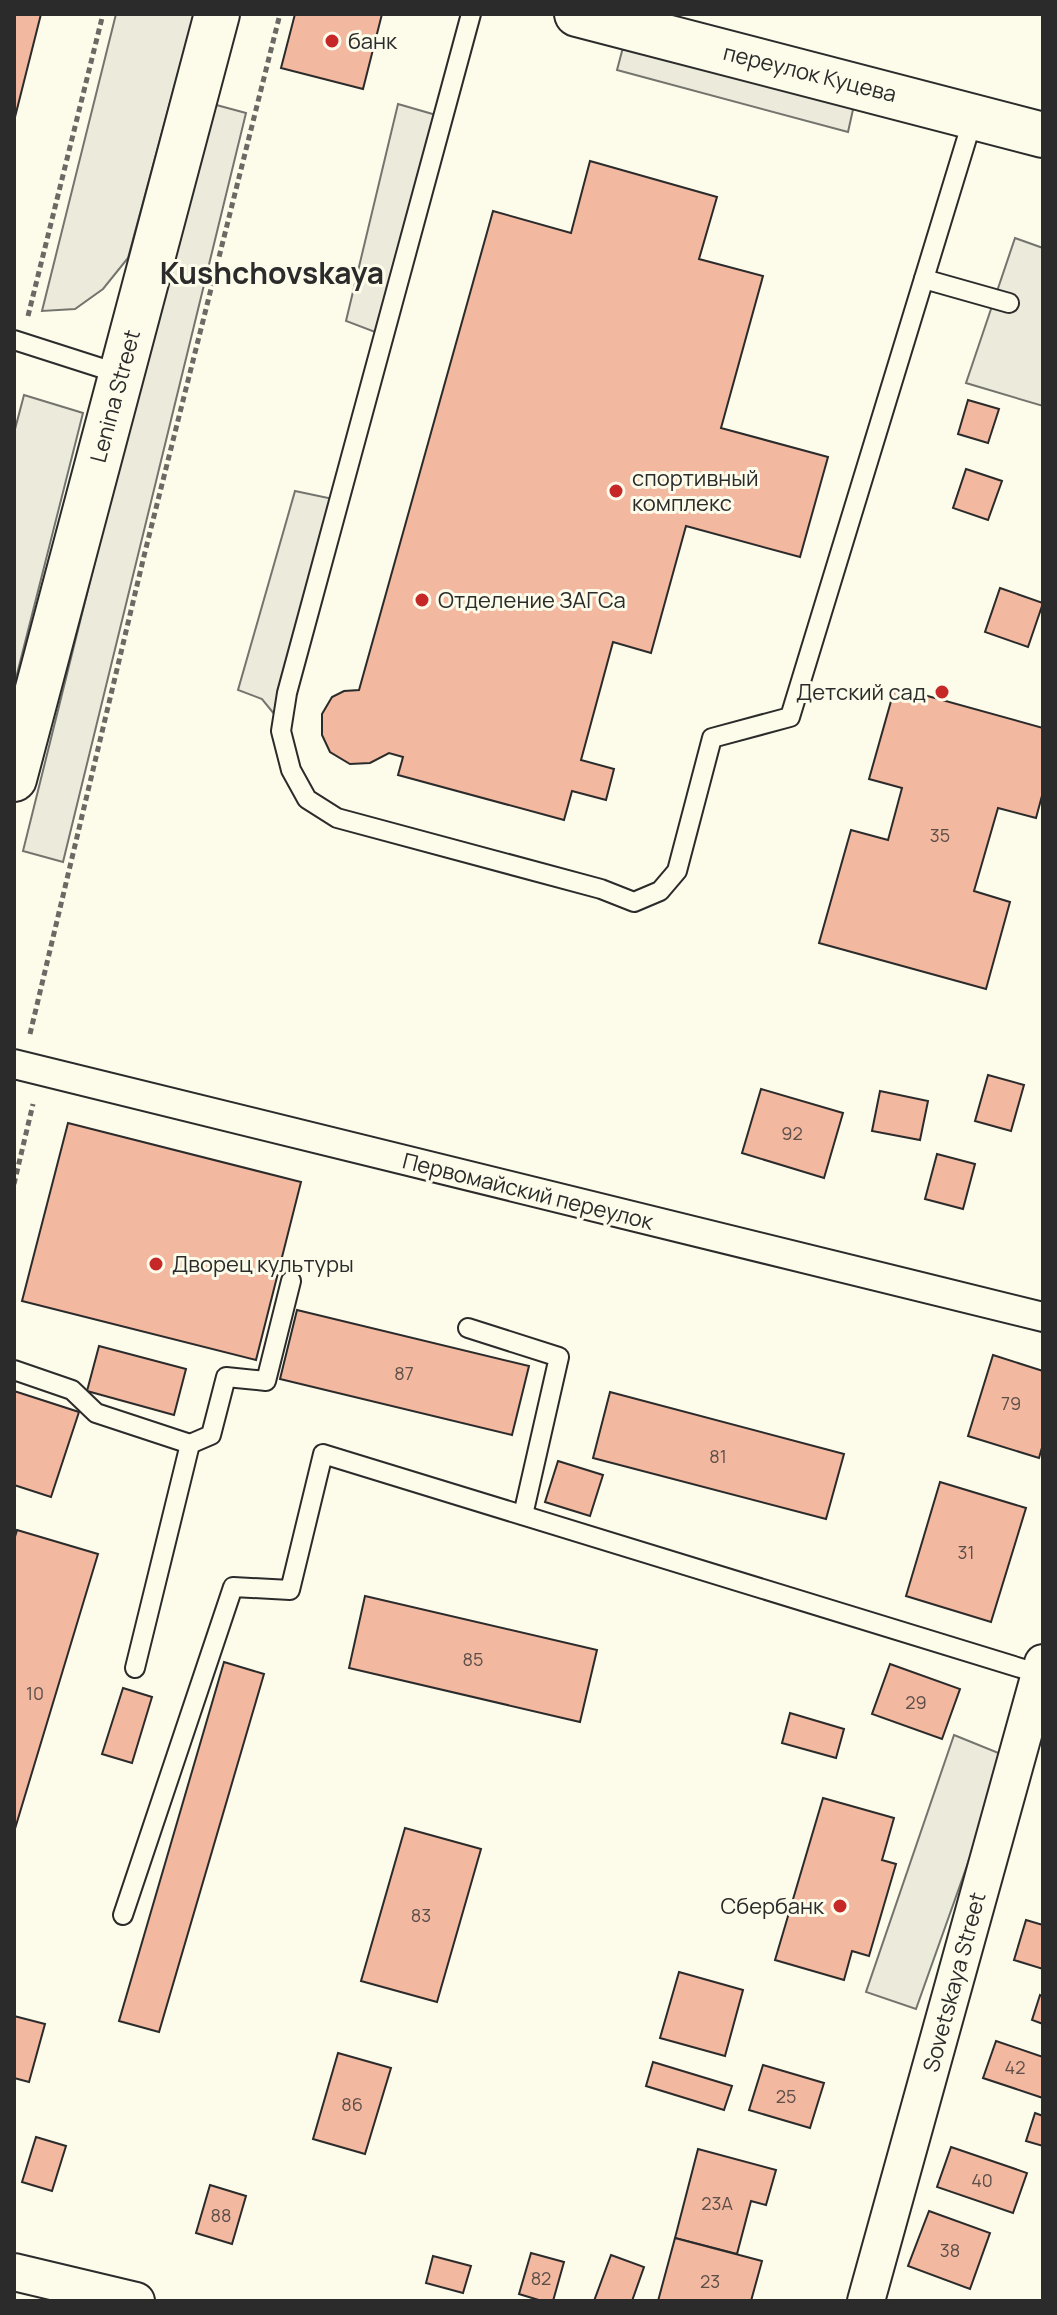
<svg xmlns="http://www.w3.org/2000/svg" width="1057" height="2315" viewBox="0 0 1057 2315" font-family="Manrope,sans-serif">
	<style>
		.parking { fill: #eceadb; stroke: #74746e; stroke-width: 2 }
		.building { fill: #f2b8a0; stroke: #2b2b2b; stroke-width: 2 }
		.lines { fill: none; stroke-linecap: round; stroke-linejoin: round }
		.service-casing { stroke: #2b2b2b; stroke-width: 22 }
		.pedestrian-casing { stroke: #2b2b2b; stroke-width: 32 }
		.minor-casing { stroke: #2b2b2b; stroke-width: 40 }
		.tertiary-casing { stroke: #2b2b2b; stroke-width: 48 }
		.path { stroke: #6a6964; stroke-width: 5; stroke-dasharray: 6 4; stroke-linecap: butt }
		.service { stroke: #fdfbea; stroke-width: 18 }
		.pedestrian { stroke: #fdfbea; stroke-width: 28 }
		.minor { stroke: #fdfbea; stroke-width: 36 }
		.tertiary { stroke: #fdfbea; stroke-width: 44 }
		.poi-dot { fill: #c62828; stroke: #fdfbea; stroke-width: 3 }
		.labels { text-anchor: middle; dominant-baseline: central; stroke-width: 6; stroke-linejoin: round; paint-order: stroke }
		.number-label { font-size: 18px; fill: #5d4e48 }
		.poi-label { font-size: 22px; fill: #2b2b2b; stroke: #fdfbea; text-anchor: start }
		.street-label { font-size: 22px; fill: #2b2b2b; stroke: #fdfbea }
		.district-label { font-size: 30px; font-weight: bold; fill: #2b2b2b; stroke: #fdfbea }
	</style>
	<rect width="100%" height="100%" fill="#fdfbea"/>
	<g class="parking">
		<path d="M116 14H194L128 258 103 289 75 309 42 311Z"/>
		<path d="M626 36 856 96 848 132 617 70Z"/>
		<path d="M209 103 246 113 63 862 23 851Z"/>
		<path d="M398 104 436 115 375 332 346 321Z"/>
		<path d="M1015 238 1043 248V406L966 383Z"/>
		<path d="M24 395 83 413 14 686V433Z"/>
		<path d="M295 491 333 499 275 715 262 699 238 690Z"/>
		<path d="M954 1735 1006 1756 916 2009 866 1992Z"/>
	</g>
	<g class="building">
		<path d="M14 14H41L14 121Z"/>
		<path d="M295 14H382L363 89 281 68Z"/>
		<path d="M590 161 717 197 699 259 763 276 721 428 828 457 800 557 686 526 651 653 613 642 581 760 614 769 606 800 572 791 564 820 398 775 403 757 389 753 370 763 350 764 330 752 322 735V714L332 697 344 691 359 690 493 211 571 233Z"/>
		<path d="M968 400 999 409 988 443 958 434Z"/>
		<path d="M966 469 1002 481 988 520 953 508Z"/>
		<path d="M1000 588 1043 603 1028 647 985 632Z"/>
		<path d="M895 687 1043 728V792L1036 818 998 808 974 891 1010 902 986 989 819 943 851 830 888 840 902 788 869 779Z"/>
		<path d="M988 1075 1024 1085 1011 1131 975 1121Z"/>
		<path d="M761 1089 843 1113 824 1178 742 1153Z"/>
		<path d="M880 1091 928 1101 920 1140 872 1131Z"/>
		<path d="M68 1123 301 1182 256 1360 22 1301Z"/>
		<path d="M937 1154 975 1164 963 1209 925 1199Z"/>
		<path d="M297 1310 529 1366 512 1435 280 1379Z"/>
		<path d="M99 1346 186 1369 174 1415 87 1391Z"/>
		<path d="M993 1355 1043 1371V1444L1039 1458 968 1436Z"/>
		<path d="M14 1391 79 1412 51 1497 14 1485Z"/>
		<path d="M610 1392 844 1454 826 1519 593 1458Z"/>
		<path d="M558 1461 603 1475 590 1516 545 1502Z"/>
		<path d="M940 1482 1026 1508 991 1622 906 1596Z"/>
		<path d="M17 1530 98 1554 14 1832V1540Z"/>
		<path d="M365 1596 597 1650 580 1722 349 1668Z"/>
		<path d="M224 1662 264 1674 159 2032 119 2021Z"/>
		<path d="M890 1664 960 1689 942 1739 872 1714Z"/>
		<path d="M123 1688 152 1697 132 1763 102 1754Z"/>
		<path d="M790 1713 844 1729 836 1758 782 1743Z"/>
		<path d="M823 1798 894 1818 882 1860 896 1864 869 1956 852 1951 844 1980 775 1960Z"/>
		<path d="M405 1828 481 1849 437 2002 361 1981Z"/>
		<path d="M1026 1920 1043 1925V1969L1014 1960Z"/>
		<path d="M679 1972 743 1990 725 2056 660 2038Z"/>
		<path d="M1040 1995 1043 1997V2024L1032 2020Z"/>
		<path d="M14 2016 45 2024 29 2082 14 2078Z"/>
		<path d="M996 2041 1043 2057V2098L983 2078Z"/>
		<path d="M338 2053 391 2068 365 2154 313 2139Z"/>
		<path d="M653 2062 732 2086 724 2110 646 2086Z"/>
		<path d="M763 2065 824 2083 810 2128 749 2110Z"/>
		<path d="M1035 2113 1043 2116V2146L1026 2141Z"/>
		<path d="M36 2137 66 2146 52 2191 22 2182Z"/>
		<path d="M951 2147 1027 2173 1013 2213 937 2187Z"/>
		<path d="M698 2149 776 2170 766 2205 751 2201 737 2254 675 2238Z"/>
		<path d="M210 2185 246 2196 232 2244 196 2233Z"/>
		<path d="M929 2211 990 2233 970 2289 908 2266Z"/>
		<path d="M675 2238 762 2261 751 2301H658Z"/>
		<path d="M531 2253 564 2262 553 2301H542L519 2294Z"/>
		<path d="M611 2255 644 2267 632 2301H594Z"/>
		<path d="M433 2256 471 2266 463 2293 426 2283Z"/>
	</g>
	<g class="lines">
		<defs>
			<g id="service">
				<path d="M471 14 287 693 281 731 291 770 307 799 337 818 601 889 634 902 660 891 677 871 712 738 790 717 974 115"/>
				<path d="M924 279 1009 303"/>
				<path d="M14 340 120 374"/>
				<path d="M468 1328 559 1357 523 1515"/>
				<path d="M14 1370 72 1390 96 1413 190 1444 135 1668"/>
				<path d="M190 1444 211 1435 226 1377 266 1381 291 1281"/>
				<path d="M123 1915 233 1587 290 1590 323 1454 1040 1674"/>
			</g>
			<path id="pedestrian" d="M14 1064 1043 1317"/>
			<g id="minor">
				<path d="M14 2272 136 2301"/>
				<path d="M866 2301 1043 1663"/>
			</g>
			<g id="tertiary">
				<path d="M577 14 1043 135"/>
				<path d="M14 779 217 14"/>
			</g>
		</defs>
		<use href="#service" class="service-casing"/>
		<use href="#pedestrian" class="pedestrian-casing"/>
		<use href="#minor" class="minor-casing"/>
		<use href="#tertiary" class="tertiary-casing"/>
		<g class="path">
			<path d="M28 316 103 14"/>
			<path d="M30 1034 144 556 280 14"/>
			<path d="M14 1184 33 1104"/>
		</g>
		<use href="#service" class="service"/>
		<use href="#pedestrian" class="pedestrian"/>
		<use href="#minor" class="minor"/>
		<use href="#tertiary" class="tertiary"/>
	</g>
	<g class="poi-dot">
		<circle cx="332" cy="41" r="8"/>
		<circle cx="616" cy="491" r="8"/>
		<circle cx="422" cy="600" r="8"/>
		<circle cx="942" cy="692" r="8"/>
		<circle cx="156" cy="1264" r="8"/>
		<circle cx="840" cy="1906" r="8"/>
	</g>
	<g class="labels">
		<g class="number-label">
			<text x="940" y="835">35</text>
			<text x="792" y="1133">92</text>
			<text x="404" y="1373">87</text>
			<text x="1011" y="1403">79</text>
			<text x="718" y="1456">81</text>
			<text x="966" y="1552">31</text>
			<text x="473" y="1659">85</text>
			<text x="35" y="1693">10</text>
			<text x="916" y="1702">29</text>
			<text x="421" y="1915">83</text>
			<text x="1015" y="2067">42</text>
			<text x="786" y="2096">25</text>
			<text x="352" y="2104">86</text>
			<text x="982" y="2180">40</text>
			<text x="717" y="2203">23А</text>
			<text x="221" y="2215">88</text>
			<text x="950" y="2250">38</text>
			<text x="541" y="2278">82</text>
			<text x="710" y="2281">23</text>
		</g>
		<g class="poi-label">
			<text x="348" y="41">банк</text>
			<text x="632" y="478">спортивный<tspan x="632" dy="25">комплекс</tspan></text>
			<text x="438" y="600">Отделение ЗАГСа</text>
			<text x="926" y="692" text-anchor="end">Детский сад</text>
			<text x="172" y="1264">Дворец культуры</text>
			<text x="824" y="1906" text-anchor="end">Сбербанк</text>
		</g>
		<g class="street-label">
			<text transform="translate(810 73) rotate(14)">переулок Куцева</text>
			<text transform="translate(115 396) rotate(-75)">Lenina Street</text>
			<text transform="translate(528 1191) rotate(14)">Первомайский переулок</text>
			<text transform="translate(954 1982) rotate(-75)">Sovetskaya Street</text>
		</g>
		<g class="district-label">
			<text x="272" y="272">Kushchovskaya</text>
		</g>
	</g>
	<rect width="1057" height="2315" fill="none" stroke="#2b2b2b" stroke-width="32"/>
</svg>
